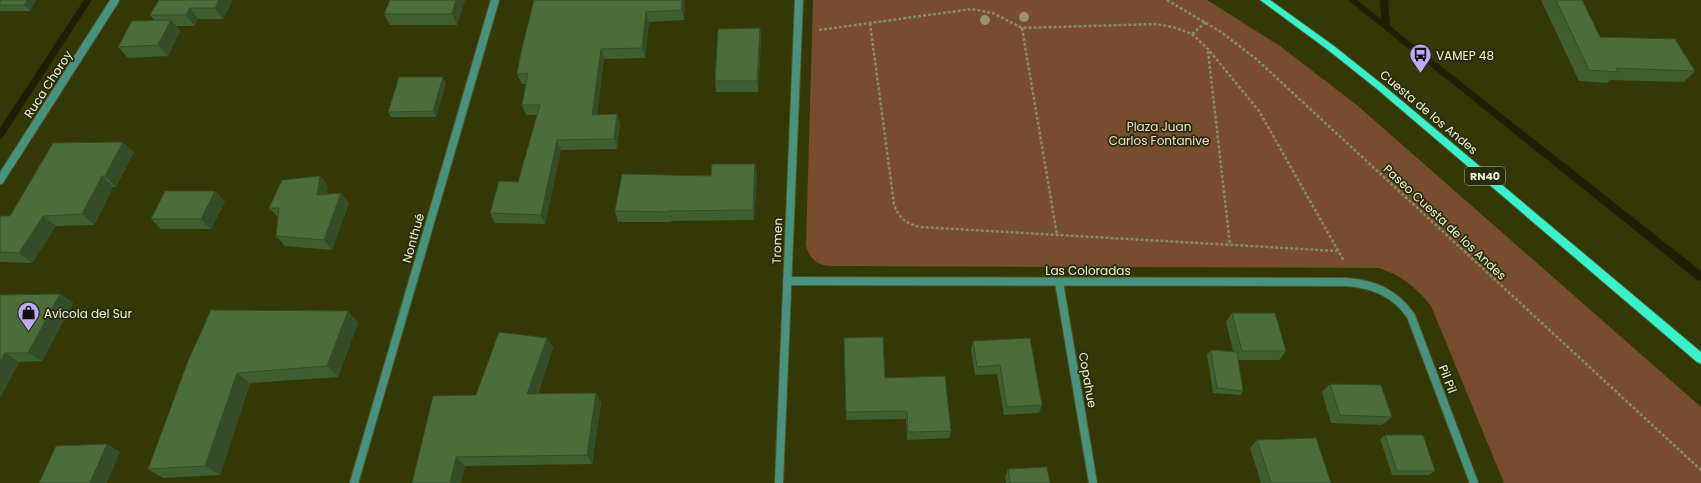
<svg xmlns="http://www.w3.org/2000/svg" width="1701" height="483" viewBox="0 0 1701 483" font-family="Poppins,sans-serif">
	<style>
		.green { fill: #774d2e }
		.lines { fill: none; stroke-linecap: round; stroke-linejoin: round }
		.stream { fill: #1d2003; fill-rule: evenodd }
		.street-casing { stroke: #515626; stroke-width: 10 }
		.primary-casing { stroke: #515626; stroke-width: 2 }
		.path { stroke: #878c61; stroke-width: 2.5; stroke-dasharray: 3 2; stroke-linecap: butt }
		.street { stroke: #489380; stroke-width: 8 }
		.primary { fill: #37f2cc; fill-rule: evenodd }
		.tree { fill: #9b9173 }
		.wall { fill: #415e31 }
		.shaded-wall { fill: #354c28 }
		.building { fill: #4c6d39; stroke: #354c28 }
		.labels { text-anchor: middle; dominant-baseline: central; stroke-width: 3.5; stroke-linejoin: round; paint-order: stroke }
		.shield { fill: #2a2d0c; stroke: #b2b897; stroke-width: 1 }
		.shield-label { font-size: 11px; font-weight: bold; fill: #edf3d2 }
		.poi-label { font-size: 12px; fill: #edf3d2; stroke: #2a2d0c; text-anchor: start }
		.street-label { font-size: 12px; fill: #edf3d2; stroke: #2a2d0c }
		.park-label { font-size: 12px; fill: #f0dacd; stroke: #2a2d0c }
	</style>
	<rect width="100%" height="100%" fill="#333805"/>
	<path class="green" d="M813 0H1207L1280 46 1358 106 1701 407V483H1504L1431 306C1417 288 1401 275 1379 268L832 266C818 266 809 259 806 245Z"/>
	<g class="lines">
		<g class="stream">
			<path d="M84 0H92L3 137 0 139V128Z"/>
			<path d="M1348 0H1357L1381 19 1380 0H1388L1390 26 1701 271V281L1697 280Z"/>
		</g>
		<defs>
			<g id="street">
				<path d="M0 180 115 0"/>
				<path d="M787 281 1346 282C1374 284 1395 293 1411 316L1474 483"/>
				<path d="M1059 282 1093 483"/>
				<path d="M354 483 495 0"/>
				<path d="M779 483 799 0"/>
			</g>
			<path id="primary" d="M1260 0H1270L1334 46 1383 85 1701 352V364L1697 362 1377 89 1328 50Z"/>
		</defs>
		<use href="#street" class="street-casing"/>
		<use href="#primary" class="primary-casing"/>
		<g class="path">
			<path d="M1167 0 1221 32 1255 58 1701 470"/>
			<path d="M870 23 894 204C898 217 906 224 920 227L1337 251"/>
			<path d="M1022 28 1057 235"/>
			<path d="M819 30 972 9 993 13 1022 28 1156 24 1173 27 1192 34 1208 49 1259 111 1344 261"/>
			<path d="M1192 34 1206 22"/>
			<path d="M1208 51 1230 245"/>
		</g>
		<use href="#street" class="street"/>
		<use href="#primary" class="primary"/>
	</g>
	<g class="tree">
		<circle cx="1024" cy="17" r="5"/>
		<circle cx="985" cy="20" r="5"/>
	</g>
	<g class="wall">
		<path d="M0 0H36L30 11H0Z"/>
		<path d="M233 0 223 19H198L194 26H176L180 31 168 56 128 58 118 47 154 20 150 15Z"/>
		<path d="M465 0 457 25H390L384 14Z"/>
		<path d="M534 0H685L684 20 649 22 645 58 604 59 597 115 617 114 620 124 617 149 561 150 545 224 495 223 490 213 518 182 537 115H526L522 105 526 84H522L517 74Z"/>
		<path d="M1541 0H1582L1600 37 1695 71 1684 82 1610 80 1607 83 1579 81Z"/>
		<path d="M760 28 761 40 758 92H716L715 81Z"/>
		<path d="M446 83 436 117H391L388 112Z"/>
		<path d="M134 152 116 187H113L94 225 56 226 32 263 0 262V216H10Z"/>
		<path d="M755 164 757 175 754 220 671 221V222H618L615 211 711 176Z"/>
		<path d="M320 176 328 186 326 194 349 203 332 250 285 246 276 236 278 217 269 208Z"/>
		<path d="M215 191 225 202 211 229H161L151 219Z"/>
		<path d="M60 294 73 303 42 361 19 362 0 398V295Z"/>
		<path d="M1232 313 1286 351 1279 360H1238L1243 391 1240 395 1213 393 1207 355 1211 350 1233 351 1226 322Z"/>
		<path d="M358 322 338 377 250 383 220 475 163 478 148 469 188 361Z"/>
		<path d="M547 338 553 348 538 394 596 393 601 403 592 464 465 466 461 483H412Z"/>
		<path d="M844 338 885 378 951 431 949 438 907 440 906 419 846 420Z"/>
		<path d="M973 341 1042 405 1039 413 1004 415 997 374 975 375 971 349Z"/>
		<path d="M1330 384 1392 417 1382 425 1331 423 1322 392Z"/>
		<path d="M1385 435 1435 471 1429 475H1392L1380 439Z"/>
		<path d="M1257 440 1331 483H1261L1250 448Z"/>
		<path d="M1008 469 1050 483H1006L1005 477Z"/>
	</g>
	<g class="shaded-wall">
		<path d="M27 0H36L30 11 24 5Z"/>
		<path d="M219 0H233L223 19 215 8Z"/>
		<path d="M456 0H465L457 25 452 14Z"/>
		<path d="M682 0H685L684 20 682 10Z"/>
		<path d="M190 8 198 19 194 26 186 15Z"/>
		<path d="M646 12 649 22 645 58 642 48Z"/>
		<path d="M171 20 180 31 168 56 158 45Z"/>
		<path d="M760 28 761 40 758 92 757 81Z"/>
		<path d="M601 49 604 59 596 125 592 115Z"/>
		<path d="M443 77 446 83 436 117 433 111Z"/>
		<path d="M617 114 620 124 617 149 614 139Z"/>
		<path d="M557 140 561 150 545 224 541 215Z"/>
		<path d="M123 142 134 152 116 187 105 176Z"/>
		<path d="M755 164 757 175 754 220 753 210Z"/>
		<path d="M102 176 113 187 94 225 82 214Z"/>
		<path d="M320 176 328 186 325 206 317 195Z"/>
		<path d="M215 191 225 202 211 229 201 219Z"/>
		<path d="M341 193 349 203 332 250 324 240Z"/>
		<path d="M668 211 671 221V222L668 212Z"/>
		<path d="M43 216 56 226 32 263 19 253Z"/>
		<path d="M60 294 73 303 42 361 28 353Z"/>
		<path d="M348 311 358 322 338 377 327 366Z"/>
		<path d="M547 338 553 348 534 404 527 394Z"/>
		<path d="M5 353 19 362 0 398V362Z"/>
		<path d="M237 373 250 383 220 475 205 466Z"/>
		<path d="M596 393 601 403 592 464 587 455Z"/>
		<path d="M107 444 120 452 107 483H90Z"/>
		<path d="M456 457 465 466 461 483H450Z"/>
	</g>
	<g class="building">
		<path d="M0 0H27L24 5H0Z"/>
		<path d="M159 0H219L215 8H190L186 15H150Z"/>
		<path d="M390 0H456L452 14H384Z"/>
		<path d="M534 0H682V10L646 12 642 48 601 49 592 115 617 114 614 139 557 140 541 215 490 213 499 181 518 182 540 105H522L528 73 517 74 521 52Z"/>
		<path d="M1556 0H1582L1600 37 1675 39 1695 71 1616 68 1618 72 1589 70Z"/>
		<path d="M171 20 158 45 118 47 132 21Z"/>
		<path d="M760 28 757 81H715L718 29Z"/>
		<path d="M399 77H443L433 111 388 112Z"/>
		<path d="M123 142 105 176H102L82 214 43 216 19 253 0 252V216H10L53 143Z"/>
		<path d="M712 164H755L753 210 668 211V212L615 211 622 174 711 176Z"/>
		<path d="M320 176 317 195 341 193 324 240 276 236 279 208H269L282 180Z"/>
		<path d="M165 191H215L201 219H151Z"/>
		<path d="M60 294 28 353H5L0 362V295Z"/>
		<path d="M211 310 348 311 327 366 237 373 205 466 148 469 188 361Z"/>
		<path d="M1232 313H1275L1286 351H1242Z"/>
		<path d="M499 332 547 338 527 394 596 393 587 455 456 457 450 483H412L433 396 476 395Z"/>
		<path d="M883 337 885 378 945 376 951 431 908 432 907 411 846 412 844 338Z"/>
		<path d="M1030 338 1042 405 1007 407 1000 365 977 367 973 341Z"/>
		<path d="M1211 350 1237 352 1243 391 1217 388Z"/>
		<path d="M1330 384 1381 385 1392 417 1340 415Z"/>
		<path d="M1385 435H1423L1435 471H1397Z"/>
		<path d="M1316 438 1331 483H1271L1257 440Z"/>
		<path d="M107 444 90 483H39L56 446Z"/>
		<path d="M1047 467 1050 483H1010L1008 469Z"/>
	</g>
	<defs>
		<symbol id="bus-pin" viewBox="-11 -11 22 30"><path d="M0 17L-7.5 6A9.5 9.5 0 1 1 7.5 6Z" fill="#bcaaf6" stroke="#2a2d0c"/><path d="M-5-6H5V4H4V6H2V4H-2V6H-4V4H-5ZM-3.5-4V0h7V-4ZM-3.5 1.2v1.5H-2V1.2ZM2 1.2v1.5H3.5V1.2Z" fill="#111"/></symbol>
		<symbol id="shop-pin" viewBox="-11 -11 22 30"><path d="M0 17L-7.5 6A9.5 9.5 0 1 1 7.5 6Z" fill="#bcaaf6" stroke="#2a2d0c"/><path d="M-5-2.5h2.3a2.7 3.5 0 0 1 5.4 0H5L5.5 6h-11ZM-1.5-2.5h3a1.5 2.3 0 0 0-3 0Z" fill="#111"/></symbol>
	</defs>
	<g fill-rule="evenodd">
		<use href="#bus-pin" x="1408" y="42" width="25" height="34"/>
		<use href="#shop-pin" x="16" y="300" width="25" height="34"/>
	</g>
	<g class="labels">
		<rect class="shield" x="1465" y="167" width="40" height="18" rx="3"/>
		<g class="shield-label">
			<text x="1485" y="176">RN40</text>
		</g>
		<g class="poi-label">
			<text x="1436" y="55">VAMEP 48</text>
			<text x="44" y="313">Avícola del Sur</text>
		</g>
		<g class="street-label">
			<text transform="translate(48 84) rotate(-57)">Ruca Choroy</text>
			<text transform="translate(1429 112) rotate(40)">Cuesta de los Andes</text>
			<text transform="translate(1445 222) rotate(43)">Paseo Cuesta de los Andes</text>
			<text transform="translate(413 238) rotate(-74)">Nonthué</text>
			<text transform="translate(777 241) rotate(-88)">Tromen</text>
			<text x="1088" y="270">Las Coloradas</text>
			<text transform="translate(1448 379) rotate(69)">Pil Pil</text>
			<text transform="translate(1088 380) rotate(80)">Copahue</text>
		</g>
		<g class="park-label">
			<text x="1159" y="126">Plaza Juan<tspan x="1159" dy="14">Carlos Fontanive</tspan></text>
		</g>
	</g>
</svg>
